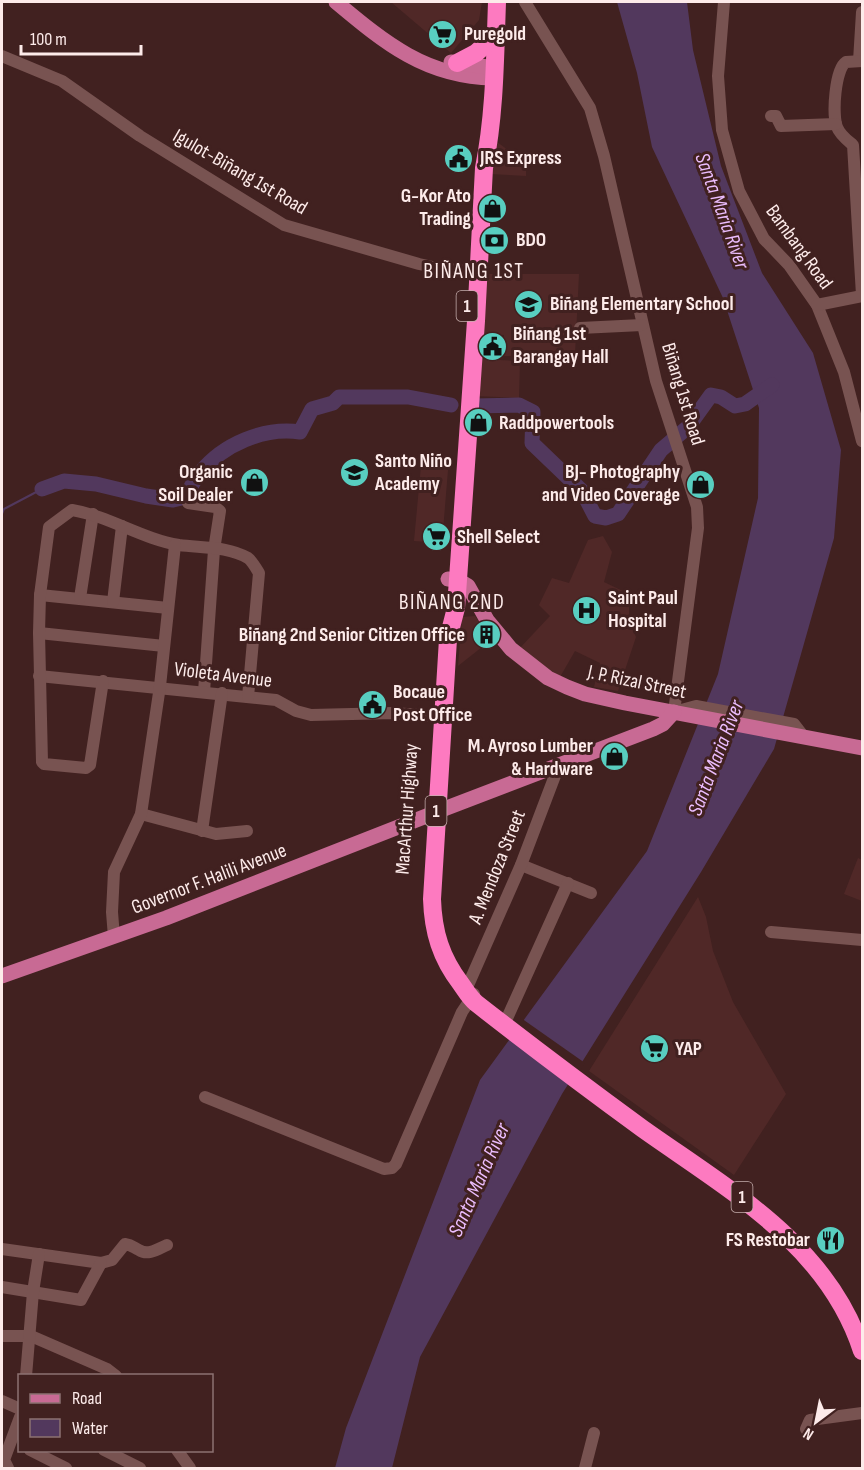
<svg xmlns="http://www.w3.org/2000/svg" width="864" height="1470" viewBox="0 0 864 1470" font-family="'Sofia Sans Condensed',sans-serif">
	<style>
		.built { fill: #502827 }
		.water { fill: #52385d }
		.pier { fill: #412120 }
		.lines { fill: none; stroke-linecap: round; stroke-linejoin: round }
		.stream { stroke: #52385d; stroke-width: 2 }
		.river { stroke: #52385d; stroke-width: 15 }
		.minor { stroke: #785351; stroke-width: 12 }
		.major { stroke: #c86a94; stroke-width: 15 }
		.highway { stroke: #fd7ac0; stroke-width: 18 }
		.labels { text-anchor: middle; dominant-baseline: central; stroke-width: 6; stroke-linejoin: round; paint-order: stroke }
		.shield { fill: #412120; stroke: #c5aead; stroke-width: 1.5 }
		.shield-label { font-size: 18px; font-weight: bold; fill: #fdebea }
		.poi-label { font-size: 20px; font-weight: bold; fill: #fdebea; stroke: #412120; text-anchor: start }
		.street-label { font-size: 20px; fill: #fdebea; stroke: #412120 }
		.water-label { font-size: 21px; font-style: italic; fill: #ebbdfd; stroke: #412120 }
		.quarter-label { font-size: 22px; letter-spacing: 1.5px; fill: #fdebea; stroke: #412120 }
	</style>
	<rect width="100%" height="100%" fill="#412120"/>
	<g class="built">
		<path d="M391 2H482L479 20 451 53Z"/>
		<path d="M497 142 526 163V176L490 174Z"/>
		<path d="M484 274H579L575 355 504 356V335L478 334Z"/>
		<path d="M476 359 520 361 519 398 474 396Z"/>
		<path d="M422 455 449 458 442 543 414 541Z"/>
		<path d="M603 536 612 552 604 582 629 594V622L636 637 618 691 594 687 600 663 575 651 560 677 519 649 550 616 539 605 552 578 569 583 588 540Z"/>
		<path d="M475 616 484 628 482 647 458 666 462 617Z"/>
		<path d="M858 858 862 860V901L844 894Z"/>
		<path d="M698 897 706 917 713 951 733 1002 786 1094 734 1175 589 1071Z"/>
	</g>
	<path class="water" d="M617 2H687L693 50 721 166 762 273 813 353 841 450 834 538 774 749 701 872 562 1094 420 1357 392 1468H335L346 1428 480 1080 647 851 718 674 758 498 759 408 723 298 652 147 637 73Z"/>
	<path class="pier" d="M521 1018 585 1063 574 1081 509 1035Z"/>
	<g class="lines">
		<path class="stream" d="M2 514 4 509 42 489"/>
		<g class="river">
			<path d="M474 406 519 405 533 412 532 443 582 491 595 516 606 518 618 514 661 450 688 427 711 395 721 397 735 406 745 404 772 385"/>
			<path d="M42 489 64 481 96 484 146 496 173 500 186 497C190 489 194 479 200 473 223 444 264 427 300 432L312 409 333 403 339 397H408L451 405"/>
		</g>
		<g class="minor">
			<path d="M525 2 590 108 604 156 656 381 697 507 698 528 674 712 696 706 794 724 804 737"/>
			<path d="M724 2 718 76 722 130 739 191 764 239 789 265 817 305 844 372 862 441"/>
			<path d="M2 56 62 81 140 136 284 225 419 264 437 268 479 272"/>
			<path d="M859 61 862 12"/>
			<path d="M862 61 846 62C835 69 832 115 837 127 840 135 847 140 853 145L862 295"/>
			<path d="M771 116H776L781 126 836 124"/>
			<path d="M817 305 862 296"/>
			<path d="M580 328 642 325"/>
			<path d="M188 503 215 507 220 511 214 550 204 692"/>
			<path d="M40 595 168 608"/>
			<path d="M80 598 93 514"/>
			<path d="M113 602 122 526"/>
			<path d="M39 633 164 646"/>
			<path d="M39 676 276 700 296 711 311 715 393 713 435 716"/>
			<path d="M103 681 90 765 86 768 44 764 42 762 39 633 40 595 49 527 72 510C109 516 142 539 179 545 201 548 228 546 248 558 252 561 256 568 259 573L248 697"/>
			<path d="M141 814 216 834 247 831"/>
			<path d="M202 831 222 693"/>
			<path d="M521 865 591 893"/>
			<path d="M771 932 862 940"/>
			<path d="M114 937 112 912 114 872 141 814 160 686 175 545"/>
			<path d="M469 983 521 865 559 765"/>
			<path d="M504 1025 568 883"/>
			<path d="M205 1097 384 1169 392 1168 396 1164 462 1012 474 994"/>
			<path d="M2 1249 101 1263 112 1260 125 1244C132 1245 133 1247 139 1250 148 1256 158 1249 167 1245"/>
			<path d="M2 1287 81 1300 101 1263"/>
			<path d="M2 1336H31L107 1369 116 1376"/>
			<path d="M26 1376 33 1292 39 1254"/>
			<path d="M2 1401 20 1409"/>
			<path d="M806 1429 810 1420 862 1413"/>
			<path d="M30 1450 66 1468"/>
			<path d="M104 1450 140 1468"/>
			<path d="M177 1450 190 1468"/>
			<path d="M8 1468 4 1460 20 1417"/>
			<path d="M585 1468 594 1433"/>
		</g>
		<g class="major">
			<path d="M336 2C385 43 426 77 493 78"/>
			<path d="M451 62 495 68"/>
			<path d="M448 579 458 580 468 586 487 620 511 649 548 678 567 687 585 694 625 703 862 748"/>
			<path d="M444 809 653 729 663 724 674 712"/>
			<path d="M2 976 166 918 429 815"/>
		</g>
		<g class="highway">
			<path d="M497 2C495 57 495 113 484 168L476 321 456 608 448 639 432 899C433 932 441 958 461 984 466 991 469 997 476 1003 531 1046 587 1088 643 1129 729 1190 828 1245 862 1351"/>
			<path d="M457 63 476 53 485 45"/>
		</g>
	</g>
	<defs>
		<symbol id="supermarket-disc" viewBox="-11 -11 22 22"><circle r="9.5" fill="#58cec0" stroke="#412120"/><path d="M-6-5.5h2.5l.6 2H6L4.5 2H-2.5L-4.4-4H-6ZM-1.5 3.2a1.3 1.3 0 1 0 .1 0ZM3 3.2a1.3 1.3 0 1 0 .1 0Z" fill="#111"/></symbol>
		<symbol id="civic-disc" viewBox="-11 -11 22 22"><circle r="9.5" fill="#58cec0" stroke="#412120"/><path d="M-.6-6.5H3V-4.5H.6V-3L4-1V1h2V6H-6V1h2V-1L-.6-3ZM-1.2 2.5V6h2.4V2.5Z" fill="#111"/></symbol>
		<symbol id="shop-disc" viewBox="-11 -11 22 22"><circle r="9.5" fill="#58cec0" stroke="#412120"/><path d="M-5-2.5h2.3a2.7 3.5 0 0 1 5.4 0H5L5.5 6h-11ZM-1.5-2.5h3a1.5 2.3 0 0 0-3 0Z" fill="#111"/></symbol>
		<symbol id="bank-disc" viewBox="-11 -11 22 22"><circle r="9.5" fill="#58cec0" stroke="#412120"/><path d="M-6-4H6V4H-6ZM0-2.3a2.3 2.3 0 1 0 0 4.6a2.3 2.3 0 1 0 0-4.6Z" fill="#111"/></symbol>
		<symbol id="school-disc" viewBox="-11 -11 22 22"><circle r="9.5" fill="#58cec0" stroke="#412120"/><path d="M0-5L7-2L0 1L-7-2ZM-4 1L0 2.5L4 1V4Q0 6-4 4Z" fill="#111"/></symbol>
		<symbol id="hospital-disc" viewBox="-11 -11 22 22"><circle r="9.5" fill="#58cec0" stroke="#412120"/><path d="M-5-5h3v3.5h4V-5h3V5h-3V1.5h-4V5h-3Z" fill="#111"/></symbol>
		<symbol id="building-disc" viewBox="-11 -11 22 22"><circle r="9.5" fill="#58cec0" stroke="#412120"/><path d="M-4-6H4V6H1V3H-1V6H-4ZM-2.5-4.3h1.7v1.8h-1.7ZM.8-4.3h1.7v1.8H.8ZM-2.5-1h1.7V.8h-1.7ZM.8-1h1.7V.8H.8Z" fill="#111"/></symbol>
		<symbol id="restaurant-disc" viewBox="-11 -11 22 22"><circle r="9.5" fill="#58cec0" stroke="#412120"/><path d="M-5-6h1v4h1v-4h1v4h1v-4h1v5L-1.5 .5V6h-2V.5L-5-1ZM5-6V6H3V1.5H1.5Q1.5-4 5-6Z" fill="#111"/></symbol>
	</defs>
	<g fill-rule="evenodd">
		<use href="#supermarket-disc" x="426" y="18" width="33" height="33"/>
		<use href="#civic-disc" x="442" y="142" width="33" height="33"/>
		<use href="#shop-disc" x="476" y="192" width="33" height="33"/>
		<use href="#bank-disc" x="478" y="224" width="33" height="33"/>
		<use href="#school-disc" x="512" y="288" width="33" height="33"/>
		<use href="#civic-disc" x="476" y="330" width="33" height="33"/>
		<use href="#shop-disc" x="462" y="406" width="33" height="33"/>
		<use href="#school-disc" x="338" y="456" width="33" height="33"/>
		<use href="#shop-disc" x="238" y="466" width="33" height="33"/>
		<use href="#shop-disc" x="684" y="468" width="33" height="33"/>
		<use href="#supermarket-disc" x="420" y="520" width="33" height="33"/>
		<use href="#hospital-disc" x="570" y="594" width="33" height="33"/>
		<use href="#building-disc" x="470" y="618" width="33" height="33"/>
		<use href="#civic-disc" x="356" y="688" width="33" height="33"/>
		<use href="#shop-disc" x="598" y="740" width="33" height="33"/>
		<use href="#supermarket-disc" x="638" y="1032" width="33" height="33"/>
		<use href="#restaurant-disc" x="814" y="1224" width="33" height="33"/>
	</g>
	<g class="labels">
		<g class="shield">
			<rect x="456.5" y="291" width="21" height="30" rx="4.5"/>
			<rect x="425.5" y="796" width="21" height="30" rx="4.5"/>
			<rect x="731.5" y="1182" width="21" height="30" rx="4.5"/>
		</g>
		<g class="shield-label">
			<text x="467" y="306">1</text>
			<text x="436" y="811">1</text>
			<text x="742" y="1197">1</text>
		</g>
		<g class="poi-label">
			<text x="464" y="34">Puregold</text>
			<text x="480" y="158">JRS Express</text>
			<text x="471" y="196" text-anchor="end">G-Kor Ato<tspan x="471" dy="23">Trading</tspan></text>
			<text x="516" y="240">BDO</text>
			<text x="550" y="304">Biñang Elementary School</text>
			<text x="513" y="334">Biñang 1st<tspan x="513" dy="23">Barangay Hall</tspan></text>
			<text x="499" y="423">Raddpowertools</text>
			<text x="375" y="461">Santo Niño<tspan x="375" dy="23">Academy</tspan></text>
			<text x="233" y="472" text-anchor="end">Organic<tspan x="233" dy="23">Soil Dealer</tspan></text>
			<text x="680" y="472" text-anchor="end">BJ- Photography<tspan x="680" dy="23">and Video Coverage</tspan></text>
			<text x="457" y="537">Shell Select</text>
			<text x="608" y="598">Saint Paul<tspan x="608" dy="23">Hospital</tspan></text>
			<text x="465" y="635" text-anchor="end">Biñang 2nd Senior Citizen Office</text>
			<text x="393" y="692">Bocaue<tspan x="393" dy="23">Post Office</tspan></text>
			<text x="593" y="746" text-anchor="end">M. Ayroso Lumber<tspan x="593" dy="23">&amp; Hardware</tspan></text>
			<text x="675" y="1049">YAP</text>
			<text x="810" y="1240" text-anchor="end">FS Restobar</text>
		</g>
		<g class="street-label">
			<text transform="translate(240 172) rotate(30)">Igulot-Biñang 1st Road</text>
			<text transform="translate(799 247) rotate(54)">Bambang Road</text>
			<text transform="translate(683 394) rotate(73)">Biñang 1st Road</text>
			<text transform="translate(223 675) rotate(7)">Violeta Avenue</text>
			<text transform="translate(637 682) rotate(12)">J. P. Rizal Street</text>
			<text transform="translate(407 809) rotate(-86)">MacArthur Highway</text>
			<text transform="translate(497 867) rotate(-68)">A. Mendoza Street</text>
			<text transform="translate(209 879) rotate(-21)">Governor F. Halili Avenue</text>
		</g>
		<g class="water-label">
			<text transform="translate(722 211) rotate(70)">Santa Maria River</text>
			<text transform="translate(716 758) rotate(-69)">Santa Maria River</text>
			<text transform="translate(479 1180) rotate(-66)">Santa Maria River</text>
		</g>
		<g class="quarter-label">
			<text x="474" y="271">BIÑANG 1ST</text>
			<text x="452" y="602">BIÑANG 2ND</text>
		</g>
	</g>
	<rect width="864" height="1470" fill="none" stroke="#fdebea" stroke-width="6"/>
	<rect x="18" y="1374" width="195" height="78" fill="#412120" stroke="#8c7271" stroke-width="1.5"/>
	<rect x="30" y="1394" width="30" height="9" fill="#c86a94" stroke="#8c7271" stroke-width="1.5"/>
	<text x="72" y="1404" font-size="18" fill="#fdebea">Road</text>
	<rect x="30" y="1419" width="30" height="18" fill="#52385d" stroke="#8c7271" stroke-width="1.5"/>
	<text x="72" y="1434" font-size="18" fill="#fdebea">Water</text>
	<g transform="translate(816 1422) rotate(212)" stroke="#412120" stroke-width="4.5" paint-order="stroke">
	<path d="M0-4.5L10 22L0 15L-10 22Z" fill="#fdebea"/>
	<text y="-9" font-size="16" font-weight="bold" text-anchor="middle" fill="#fdebea">N</text>
	</g>
	<path d="M21 45v9h120v-9" fill="none" stroke="#fdebea" stroke-width="3"/>
	<text x="30" y="45" font-size="18" fill="#fdebea" stroke="#412120" stroke-width="4.5" paint-order="stroke">100 m</text>
</svg>
